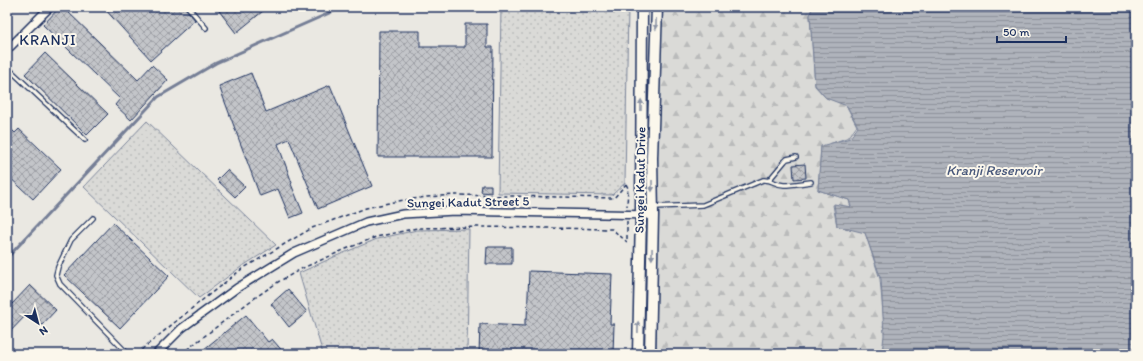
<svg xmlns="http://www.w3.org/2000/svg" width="1143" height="361" viewBox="0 0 1143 361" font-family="Itim,sans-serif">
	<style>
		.built { fill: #eae8e2 }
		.green { fill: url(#green-dots); stroke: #7a849a }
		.forest { fill: url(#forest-firs); stroke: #7a849a }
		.water { fill: url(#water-rules); stroke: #747e96 }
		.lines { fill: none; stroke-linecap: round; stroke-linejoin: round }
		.stream { stroke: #747e96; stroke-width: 3 }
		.building { fill: url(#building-cross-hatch); stroke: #1b2f5e }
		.service-casing { stroke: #1b2f5e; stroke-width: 6 }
		.minor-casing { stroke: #1b2f5e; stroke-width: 10 }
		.secondary-casing { stroke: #1b2f5e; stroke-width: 13 }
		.path { stroke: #1b2f5e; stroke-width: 1.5; stroke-dasharray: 4 3; stroke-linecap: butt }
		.service { stroke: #fbf7ec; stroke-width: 3.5 }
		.minor { stroke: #fbf7ec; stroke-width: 7 }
		.secondary { stroke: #fbf7ec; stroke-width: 10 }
		.oneway { fill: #8b93a5 }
		.labels { text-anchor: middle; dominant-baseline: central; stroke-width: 4; stroke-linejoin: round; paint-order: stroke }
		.street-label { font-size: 13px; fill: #1b2f5e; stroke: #fbf7ec }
		.water-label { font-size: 14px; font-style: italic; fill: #47577a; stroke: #fbf7ec }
		.quarter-label { font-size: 15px; letter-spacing: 1px; fill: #1b2f5e; stroke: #fbf7ec }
	</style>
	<defs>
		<pattern id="green-dots" width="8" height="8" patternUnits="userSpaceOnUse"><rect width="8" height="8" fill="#dadad7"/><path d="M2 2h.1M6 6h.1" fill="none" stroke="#babbbb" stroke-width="1.8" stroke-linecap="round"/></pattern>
		<pattern id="forest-firs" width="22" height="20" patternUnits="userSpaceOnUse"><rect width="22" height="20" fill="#dadad7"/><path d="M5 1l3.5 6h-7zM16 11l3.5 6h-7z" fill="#babbbb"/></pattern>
		<pattern id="water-rules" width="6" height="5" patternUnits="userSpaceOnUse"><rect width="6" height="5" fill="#afb3bb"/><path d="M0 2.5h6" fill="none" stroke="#8e929b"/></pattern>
		<pattern id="building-cross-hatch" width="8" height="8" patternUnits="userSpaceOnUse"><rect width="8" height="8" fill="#c3c5c9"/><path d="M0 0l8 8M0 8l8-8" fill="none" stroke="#9ea0a6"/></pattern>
	</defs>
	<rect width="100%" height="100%" fill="#fbf7ec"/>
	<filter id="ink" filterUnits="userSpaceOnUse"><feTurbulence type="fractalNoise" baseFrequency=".025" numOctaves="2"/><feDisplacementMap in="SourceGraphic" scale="8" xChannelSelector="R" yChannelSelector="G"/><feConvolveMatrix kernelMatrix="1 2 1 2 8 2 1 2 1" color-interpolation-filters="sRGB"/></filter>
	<g filter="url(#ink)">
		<path class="built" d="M7 7H657L660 354H7Z"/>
		<g class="green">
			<path d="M501 7H628L625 183 612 195 498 193Z"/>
			<path d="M147 121 276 245 241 267 199 298 84 187Z"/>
			<path d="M469 229 467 354H323L299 273 334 257 377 239 417 230Z"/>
		</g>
		<path class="forest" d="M656 7H813L810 16 815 86 825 97 846 105 857 126 849 137 821 147 818 190 849 200 851 207 833 205 837 226 865 232 880 279 885 334 882 354H656Z"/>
		<path class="water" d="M812 7H1136V354H882L884 335 881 279 865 233 837 226 834 204 851 207 849 200 818 190 821 146 850 138 858 127 847 106 826 98 815 85 810 15Z"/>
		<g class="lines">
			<path class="stream" d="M7 258 158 97 216 63 343 7"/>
		</g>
		<g class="building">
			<path d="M60 7H63L138 80 152 65 168 80 131 120 115 105 120 99 43 25Z"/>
			<path d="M103 7H185L195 20 151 60Z"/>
			<path d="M216 7H268L236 33Z"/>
			<path d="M465 24H487V47H493L492 157H378L379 31H420V47H465Z"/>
			<path d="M45 53 108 114 87 135 25 74Z"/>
			<path d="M251 73 266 112 330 85 372 186 318 209 289 139 278 144 292 183 291 184 303 213 290 218 278 189 260 196 219 86Z"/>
			<path d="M7 125 15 133 19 129 61 169 33 199 7 175Z"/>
			<path d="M805 164 806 178 794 179 793 165Z"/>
			<path d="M227 170 245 187 235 197 217 180Z"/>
			<path d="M482 185H491V193L481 192Z"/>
			<path d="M113 223 169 276 120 328 64 275Z"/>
			<path d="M487 247H512V264H486Z"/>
			<path d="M529 271 612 274 610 324H614L613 354H479L480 324 525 326V319H527Z"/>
			<path d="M30 285 56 310 41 326 28 313 7 335V298L12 304Z"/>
			<path d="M288 289 307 312 289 327 271 304Z"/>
			<path d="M246 315 268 342 272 339 285 354H198Z"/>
		</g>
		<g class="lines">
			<defs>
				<g id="service">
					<path d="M188 7 206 28"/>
					<path d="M7 67 85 140"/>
					<path d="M770 179 785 161 787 159 796 157"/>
					<path d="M654 207 703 205 763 180C772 179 775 185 784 185 793 185 802 183 811 182"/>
					<path d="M93 218 71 240 58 267 56 275 60 284 128 354"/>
				</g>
				<g id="minor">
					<path d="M7 50 50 7"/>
					<path d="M156 354 182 328 237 288 294 253 366 222 403 214 455 211 653 215"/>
				</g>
				<g id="secondary">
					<path d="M638 354 641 214 642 7"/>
					<path d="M650 354 653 215 652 158 657 7"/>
				</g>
			</defs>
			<use href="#service" class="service-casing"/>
			<use href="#minor" class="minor-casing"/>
			<use href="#secondary" class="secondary-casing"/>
			<g class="path">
				<path d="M626 184 628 188 627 206"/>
				<path d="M627 221V242"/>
				<path d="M136 354 196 305 242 269 278 248 312 228 366 208 398 201 427 197 455 195 614 198 626 184"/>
				<path d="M181 354 249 302 278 282 303 268 346 249 376 237 417 228 481 227 612 229 627 242"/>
			</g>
			<use href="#service" class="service"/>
			<use href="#minor" class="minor"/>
			<use href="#secondary" class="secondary"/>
		</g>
		<defs><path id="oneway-solid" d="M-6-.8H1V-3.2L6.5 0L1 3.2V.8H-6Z"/></defs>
		<g class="oneway">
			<use href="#oneway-solid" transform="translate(656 24) rotate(91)"/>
			<use href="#oneway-solid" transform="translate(641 105) rotate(-89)"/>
			<use href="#oneway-solid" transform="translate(652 186) rotate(90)"/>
			<use href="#oneway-solid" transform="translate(652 254) rotate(91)"/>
			<use href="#oneway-solid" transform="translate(638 327) rotate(-89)"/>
		</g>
	</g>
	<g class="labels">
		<g class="street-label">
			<text transform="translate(640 180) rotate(-89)">Sungei Kadut Drive</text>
			<text transform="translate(468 202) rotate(-1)">Sungei Kadut Street 5</text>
		</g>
		<g class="water-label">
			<text x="994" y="170">Kranji Reservoir</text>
		</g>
		<g class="quarter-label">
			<text x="48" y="40">KRANJI</text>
		</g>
	</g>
	<rect width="1143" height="361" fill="none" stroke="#fbf7ec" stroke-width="24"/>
	<rect x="12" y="12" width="1119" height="337" fill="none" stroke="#1b2f5e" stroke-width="1.5" filter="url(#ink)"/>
	<g transform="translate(38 323) rotate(144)" stroke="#fbf7ec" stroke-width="3" paint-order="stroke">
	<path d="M0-3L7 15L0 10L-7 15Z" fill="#1b2f5e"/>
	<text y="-6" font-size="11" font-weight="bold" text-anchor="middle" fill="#1b2f5e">N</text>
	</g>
	<path d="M997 36v6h69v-6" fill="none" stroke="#1b2f5e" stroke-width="2"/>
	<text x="1003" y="36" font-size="12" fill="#1b2f5e" stroke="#fbf7ec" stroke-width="3" paint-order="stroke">50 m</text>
</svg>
